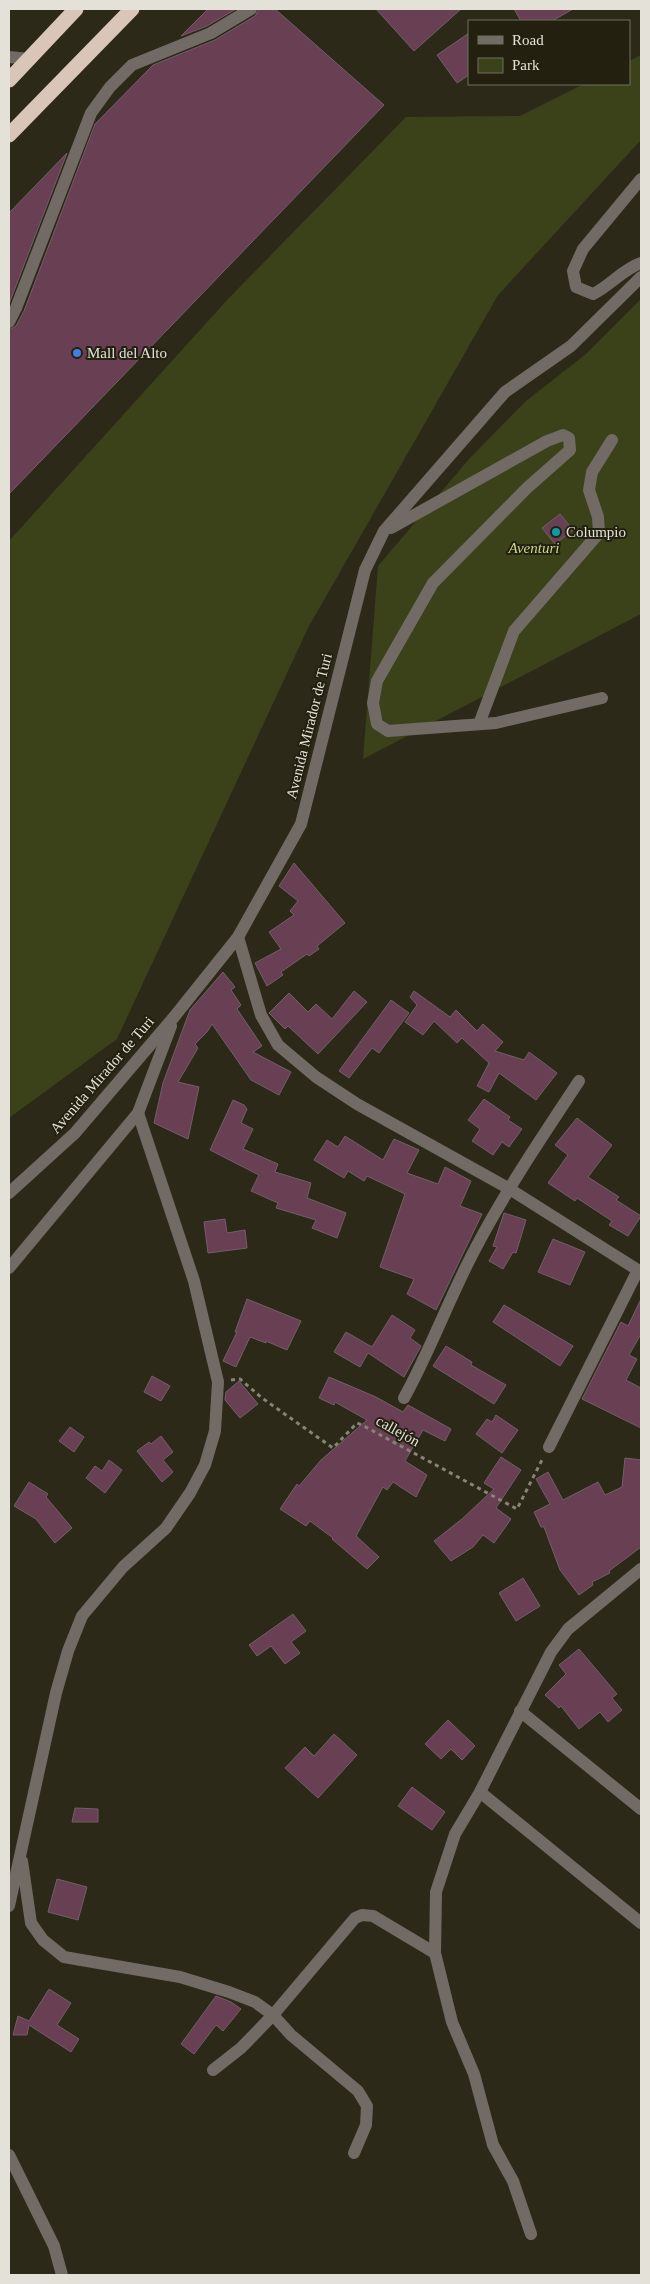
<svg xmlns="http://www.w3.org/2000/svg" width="650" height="2284" viewBox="0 0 650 2284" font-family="'Times New Roman',serif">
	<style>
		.green { fill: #3b4219 }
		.building { fill: #683f53; stroke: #725f68 }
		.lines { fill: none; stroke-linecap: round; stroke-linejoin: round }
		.path { stroke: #868477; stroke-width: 3; stroke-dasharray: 4 4; stroke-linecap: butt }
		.minor { stroke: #726b65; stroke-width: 12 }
		.highway { stroke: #d9c6b8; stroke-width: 15 }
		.shop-dot { fill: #3f7fe0; stroke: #23200f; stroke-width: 2 }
		.culture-dot { fill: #0f9aa8; stroke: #23200f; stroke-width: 2 }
		.labels { text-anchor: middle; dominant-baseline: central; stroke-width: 4; stroke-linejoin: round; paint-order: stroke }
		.poi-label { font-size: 15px; fill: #e4e2d8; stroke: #23200f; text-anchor: start }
		.park-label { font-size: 15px; font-style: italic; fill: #cad891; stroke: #23200f }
		.street-label { font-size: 15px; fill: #e4e2d8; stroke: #23200f }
	</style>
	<rect width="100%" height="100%" fill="#2c2919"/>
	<g class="green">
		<path d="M641 55V140L498 295 308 628 117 1039 9 1118V541L228 299 406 117 520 116 584 84H629V61Z"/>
		<path d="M641 299V614L363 759 378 566 470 458 526 401 586 354Z"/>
	</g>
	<g class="building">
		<path d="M208 9H236L207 26 181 36Z"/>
		<path d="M259 9H275L384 105 9 494V330L16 326 24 311 95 124 153 65 215 40 255 16Z"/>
		<path d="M376 9H461L414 51Z"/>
		<path d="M514 9H573L552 21H521Z"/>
		<path d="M469 33V75L457 83 437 55Z"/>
		<path d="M67 153 9 304V213Z"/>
		<path d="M560 514 573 530 555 544 542 528Z"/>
		<path d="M294 863 345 923 317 946 319 949 309 956 307 954 281 972 283 975 267 986 255 963 281 949 269 932 294 915 290 911 298 901 279 886Z"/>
		<path d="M223 972 235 987 231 990 241 1005 237 1009 262 1046 253 1052 291 1072 279 1095 251 1080 212 1024 207 1032 195 1044 198 1048 178 1082 199 1087 188 1139 154 1123 163 1083 190 1010Z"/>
		<path d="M354 991 367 1002 318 1054 288 1026 285 1029 269 1013 289 993 308 1012 316 1004 332 1019Z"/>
		<path d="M414 991 450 1017 456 1010 477 1031 483 1024 503 1042 495 1051 524 1060 529 1052 557 1073 536 1100 499 1073 489 1092 477 1086 489 1063 462 1038 457 1043 434 1021 423 1035 405 1022 417 1005 410 997Z"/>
		<path d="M391 1000 409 1013 379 1053 372 1048 349 1078 339 1071Z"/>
		<path d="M484 1099 510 1117 508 1120 522 1129 509 1147 502 1142 493 1155 472 1141 480 1129 468 1120Z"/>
		<path d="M233 1100 244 1105 247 1109 241 1123 253 1129 243 1149 278 1164 275 1172 311 1183 307 1198 346 1213 337 1238 312 1228 316 1220 276 1208 278 1203 251 1191 259 1175 210 1150Z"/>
		<path d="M577 1118 612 1145 588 1177 619 1197 616 1200 641 1216 628 1236 609 1225 612 1221 577 1198 575 1201 548 1183 568 1155 555 1145Z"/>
		<path d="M345 1136 383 1160 394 1139 419 1150 407 1173 438 1184 445 1167 471 1181 460 1206 482 1214 436 1310 407 1294 414 1279 380 1267 405 1194 367 1176 364 1181 348 1171 344 1178 314 1160 327 1140 338 1147Z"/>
		<path d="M504 1213 526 1220 516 1253 513 1252 503 1269 489 1261 497 1247 493 1246Z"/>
		<path d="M225 1219 227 1233 245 1230 247 1248 208 1253 204 1222Z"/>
		<path d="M553 1239 585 1252 570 1285 538 1272Z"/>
		<path d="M247 1299 301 1321 287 1350 266 1341V1343L250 1337 236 1367 223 1361 237 1332H235Z"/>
		<path d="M641 1299V1334L629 1355 637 1359 626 1380 641 1388V1428L582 1399 621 1322 628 1326Z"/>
		<path d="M504 1305 573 1346 560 1366 493 1322Z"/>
		<path d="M392 1315 415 1330 410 1338 421 1346 404 1377 368 1353 360 1367 334 1352 346 1332 372 1347Z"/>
		<path d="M446 1346 472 1362 471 1365 506 1385 494 1404 433 1366Z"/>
		<path d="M152 1376 170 1386 161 1401 144 1392Z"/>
		<path d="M329 1377 376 1397 403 1412 408 1405 451 1429 445 1441 423 1430 405 1461 427 1475 416 1497 393 1482 387 1490 383 1487 356 1536 379 1557 367 1569 332 1539 333 1538 310 1521 306 1526 280 1509 297 1484 299 1486 321 1460 367 1420 335 1402 334 1405 319 1398Z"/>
		<path d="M239 1381 258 1404 240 1418 225 1400 226 1392Z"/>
		<path d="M496 1415 518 1430 502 1453 476 1434 487 1419 492 1422Z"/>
		<path d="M70 1427 84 1437 74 1452 59 1441Z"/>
		<path d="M161 1436 173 1452 163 1460 173 1472 162 1482 137 1451 149 1442 151 1444Z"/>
		<path d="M501 1457 521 1470 496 1508 511 1519 494 1543 483 1535 473 1547 451 1561 434 1541 462 1519 494 1489 484 1483Z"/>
		<path d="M625 1458 641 1460V1547L609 1571 610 1573 592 1582 593 1585 579 1595 560 1570 544 1527H541L534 1512 550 1504 536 1479 548 1472 563 1500 598 1482 605 1495 622 1487Z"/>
		<path d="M109 1460 122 1470 105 1493 86 1478 95 1466 102 1471Z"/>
		<path d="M29 1482 48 1494 46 1497 72 1528 55 1543 36 1519 14 1506Z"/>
		<path d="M523 1578 540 1606 516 1621 499 1593Z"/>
		<path d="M293 1614 306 1631 291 1642 300 1653 285 1664 271 1646 257 1656 249 1645Z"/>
		<path d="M579 1649 617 1694 612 1698 622 1710 608 1722 600 1712 579 1729 561 1706 559 1708 545 1695 566 1674 559 1665Z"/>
		<path d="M448 1720 475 1746 462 1760 451 1749 441 1759 425 1744Z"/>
		<path d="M334 1734 357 1755 318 1798 285 1768 305 1747 314 1756Z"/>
		<path d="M412 1787 445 1812 432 1830 398 1806Z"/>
		<path d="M75 1808 98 1809V1822H72Z"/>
		<path d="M57 1879 87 1887 78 1920 48 1912Z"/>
		<path d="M49 1989 71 2003 57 2025 79 2039 71 2052 29 2025 27 2035H13L18 2016 29 2021Z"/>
		<path d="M216 1996 231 2002 241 2009 223 2031 216 2025 194 2054 181 2044Z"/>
	</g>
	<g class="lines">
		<path class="path" d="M231 1380 240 1379 262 1398 333 1448 357 1423 362 1425 517 1509 543 1458"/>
		<g class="minor">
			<path d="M9 57 29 59"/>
			<path d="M641 179 583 249 573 271 576 287 593 294C610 286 623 269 641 263"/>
			<path d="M9 322 16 308 91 113 110 87 132 65 211 33 251 9"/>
			<path d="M391 528 547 441 563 435 569 438 570 450 527 488 433 583 377 681 373 703 377 724 388 731 496 723 602 698"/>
			<path d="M479 724 514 631 599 533 598 517 589 490 592 472 612 440"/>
			<path d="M238 937 261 1015 278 1045 316 1077 357 1104 508 1188 641 1272"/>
			<path d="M9 1193 75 1133 174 1017 238 937 301 824 365 570 384 531 505 392 571 346 641 277"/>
			<path d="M9 1268 138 1113 171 1026"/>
			<path d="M404 1398C430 1351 448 1301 473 1253 504 1193 542 1137 579 1081"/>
			<path d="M549 1447 638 1270"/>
			<path d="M520 1711 641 1809"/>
			<path d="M480 1792 641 1923"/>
			<path d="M22 1861 31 1923 43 1940 64 1957 180 1977 229 1992 255 2002 273 2015 291 2035 358 2091 367 2106 366 2125 354 2153"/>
			<path d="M9 1906 56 1693 68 1651 82 1616 123 1567 166 1528 190 1493 205 1465 215 1431 218 1382 194 1281 138 1113"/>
			<path d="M213 2070 241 2048 273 2015 355 1918 362 1915 373 1916 435 1953"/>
			<path d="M9 2155 54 2246 62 2275"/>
			<path d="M531 2234 513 2181 493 2145 474 2074 452 2022 435 1953 436 1892 455 1834 480 1792 551 1652 568 1629 641 1569"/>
		</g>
		<g class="highway">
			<path d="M9 80 76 9"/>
			<path d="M9 135 132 9"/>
		</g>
	</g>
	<circle class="shop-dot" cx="77" cy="353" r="5"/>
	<circle class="culture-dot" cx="556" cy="532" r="5"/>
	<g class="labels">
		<g class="poi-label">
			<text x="87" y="353">Mall del Alto</text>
			<text x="566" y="532">Columpio</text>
		</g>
		<g class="park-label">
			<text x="534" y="548">Aventuri</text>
		</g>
		<g class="street-label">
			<text transform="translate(309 726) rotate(-76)">Avenida Mirador de Turi</text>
			<text transform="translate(102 1075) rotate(-49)">Avenida Mirador de Turi</text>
			<text transform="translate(398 1431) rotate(29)">callejón</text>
		</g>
	</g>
	<rect width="650" height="2284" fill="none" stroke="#e4e2d8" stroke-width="20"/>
	<rect x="468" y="20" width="162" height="65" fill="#23200f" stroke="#706e5f"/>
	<rect x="478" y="36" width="25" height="8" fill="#726b65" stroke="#706e5f"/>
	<text x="512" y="45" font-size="15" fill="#e4e2d8">Road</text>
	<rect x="478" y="58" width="25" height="15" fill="#3b4219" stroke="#706e5f"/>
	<text x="512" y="70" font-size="15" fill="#e4e2d8">Park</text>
</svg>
